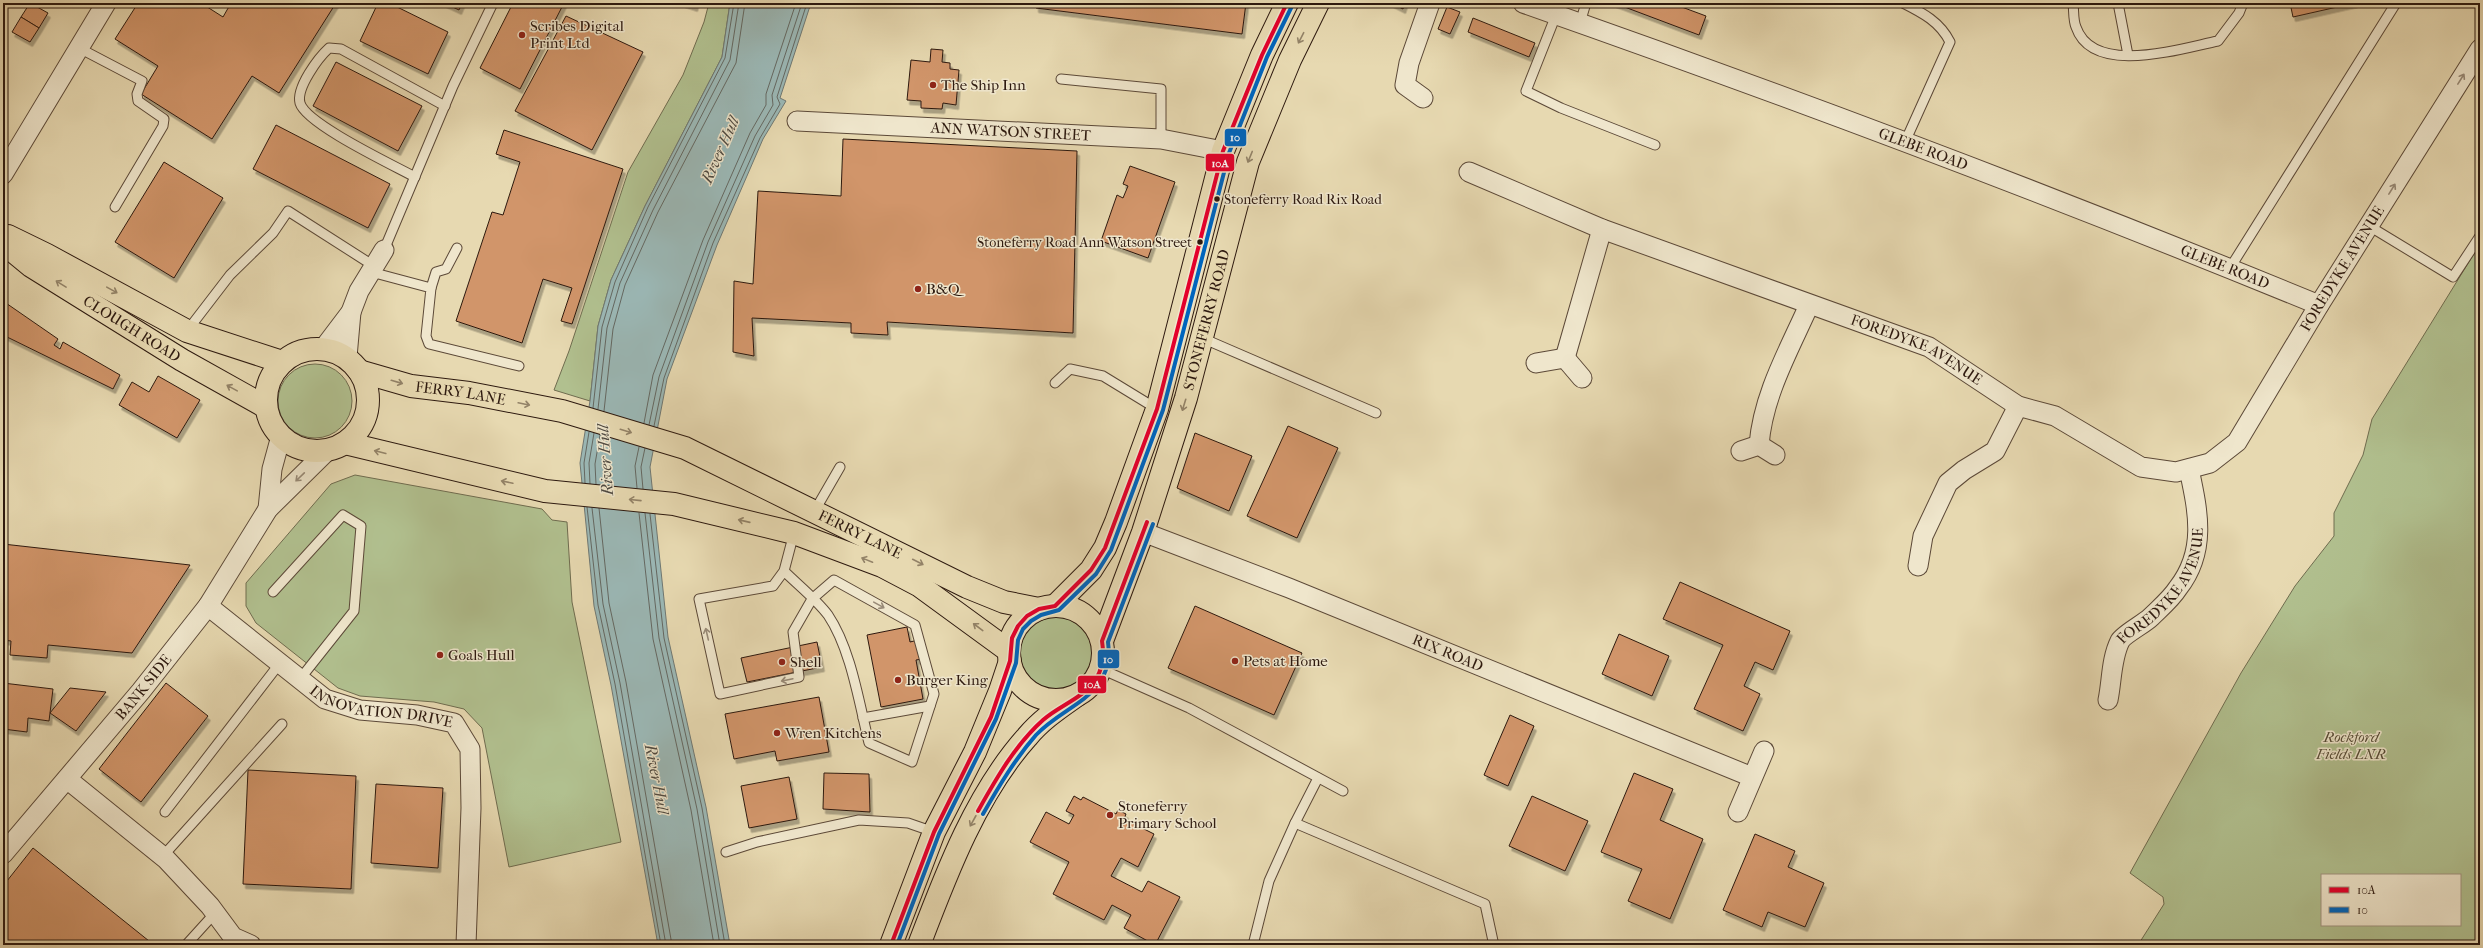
<svg xmlns="http://www.w3.org/2000/svg" width="2483" height="948" viewBox="0 0 2483 948" font-family="'IM FELL French Canon',serif">
	<style>
		.green { fill: #b1c08f; stroke: #6f6c4f; fill-rule: evenodd }
		.water { fill: #9bb8b6; stroke: #6f7873 }
		.lines { fill: none; stroke-linecap: round; stroke-linejoin: round }
		.shore { stroke: #646862; stroke-width: 1 }
		.building { fill: #d1956a; stroke: #2d190f; filter: url(#shadow) }
		.service-casing { stroke: #5c4938; stroke-width: 11 }
		.minor-casing { stroke: #5c4938; stroke-width: 21 }
		.primary-casing { stroke: #2d190f; stroke-width: 24 }
		.trunk-casing { stroke: #2d190f; stroke-width: 24 }
		.service { stroke: #efe6cc; stroke-width: 9 }
		.minor { stroke: #efe6cc; stroke-width: 19 }
		.primary { stroke: #e7d9b1; stroke-width: 22 }
		.trunk { stroke: #e7d9b1; stroke-width: 22 }
		.bus-1-casing { stroke: #efe6cc; stroke-width: 7 }
		.bus-2-casing { stroke: #efe6cc; stroke-width: 7 }
		.bus-1 { stroke: #e4002b; stroke-width: 4 }
		.bus-2 { stroke: #0065bd; stroke-width: 4 }
		.oneway { stroke: #938368 }
		.oneway2 { stroke: #988a77 }
		.poi-dot { fill: #8f2418; stroke: #efe6cc; stroke-width: 1.5 }
		.bus-dot { fill: #2d190f; stroke: #efe6cc; stroke-width: 1.5 }
		.labels { text-anchor: middle; dominant-baseline: central; stroke-width: 3; stroke-linejoin: round; paint-order: stroke }
		.bus-label { font-size: 14px; fill: #2d190f; stroke: #efe6cc; text-anchor: start }
		.poi-label { font-size: 15px; fill: #2d190f; stroke: #efe6cc; text-anchor: start }
		.street-label { font-size: 15px; fill: #2d190f; stroke: #efe6cc }
		.park-label { font-size: 15px; font-style: italic; fill: #554b35; stroke: #efe6cc }
		.water-label { font-size: 16px; font-style: italic; fill: #4e4941; stroke: #efe6cc }
		.line-badge { stroke: #efe6cc; stroke-width: 1.5 }
		.badge-label { font-size: 11px; text-anchor: middle; font-weight: bold; fill: #fff }
	</style>
	<defs>
		<filter id="shadow"><feDropShadow dx="2.5" dy="4.5" stdDeviation="0" flood-color="#0004"/></filter>
	</defs>
	<rect width="100%" height="100%" fill="#e7d9b1"/>
	<filter id="stains"><feTurbulence type="fractalNoise" baseFrequency=".005" numOctaves="4"/><feColorMatrix values="0 0 0 0 .2 0 0 0 0 .09 0 0 0 0 .02 0 0 0 .5 -.17"/></filter>
	<radialGradient id="worn" r=".72"><stop offset=".6" stop-color="#630" stop-opacity="0"/><stop offset="1" stop-color="#630" stop-opacity=".3"/></radialGradient>
	<g class="green">
		<path d="M709 3H730L722 57 645 206 611 280 598 326 590 401 554 390 569 351 628 172 683 75 704 22Z"/>
		<path d="M2480 244V945H2138L2164 904 2163 897 2130 873 2241 673 2295 586 2334 536V513L2363 455 2372 419ZM2322 875H2460V925H2322Z"/>
		<circle cx="315" cy="401" r="37"/>
		<path d="M355 475 542 509 552 520 567 522 572 602 621 842 509 867 482 728 464 709 434 702 360 696 338 688 256 623 246 606V583L331 484Z"/>
		<circle cx="1056" cy="653" r="36"/>
	</g>
	<path class="water" d="M730 3H811L780 98 786 101 763 139 717 245 667 379 650 467 668 637 706 807 730 945H658L611 685 594 606 580 463 590 401 598 326 611 280 645 206 722 57Z"/>
	<g class="lines">
		<g class="shore">
			<path d="M593 408 602 327 615 282 648 207 725 58 734 3"/>
			<path d="M598 409 607 328 620 283 653 210 730 60 739 3"/>
			<path d="M604 411 613 329 625 285 658 212 736 63 745 3"/>
			<path d="M644 423 653 375 703 240 750 133 766 105V94L796 3"/>
			<path d="M649 425 659 377 708 242 755 136 773 105 772 95 802 3"/>
			<path d="M654 426 664 378 713 243 760 138 780 104 777 97 807 3"/>
			<path d="M585 483 584 463 589 432"/>
			<path d="M590 484 589 463 594 433"/>
			<path d="M596 484 595 464 600 435"/>
			<path d="M637 488 635 466 639 447"/>
			<path d="M643 489 641 467 645 448"/>
			<path d="M587 507 598 605 615 684 661 945"/>
			<path d="M592 508 603 604 620 683 666 945"/>
			<path d="M599 508 609 603 626 682 672 945"/>
			<path d="M639 513 653 639 691 810 714 945"/>
			<path d="M645 513 659 638 697 809 720 945"/>
			<path d="M650 514 664 638 702 808 725 945"/>
		</g>
	</g>
	<g class="building">
		<path d="M30 3 48 13 39 28 21 17Z"/>
		<path d="M138 3H201L223 17 231 3H336L279 93 252 76 212 139 141 94 158 66 115 39Z"/>
		<path d="M378 3H389L448 32 428 74 360 41Z"/>
		<path d="M444 3H462L459 10Z"/>
		<path d="M513 3H564L520 89 480 68Z"/>
		<path d="M683 3H696L695 7Z"/>
		<path d="M1036 3H1246L1242 34 1036 8Z"/>
		<path d="M1391 3H1405L1403 9Z"/>
		<path d="M1614 3H1671L1706 16 1699 35Z"/>
		<path d="M2290 3H2355L2293 17Z"/>
		<path d="M1447 7 1460 12 1450 34 1438 29Z"/>
		<path d="M566 16 643 52 592 150 515 111Z"/>
		<path d="M21 17 39 28 30 42 12 32Z"/>
		<path d="M1473 18 1535 43 1529 57 1468 32Z"/>
		<path d="M931 49 943 50 942 62 950 63V69L959 70 956 105 943 103 942 109 921 108V101L907 100 911 60 930 62Z"/>
		<path d="M336 62 422 106 398 151 313 106Z"/>
		<path d="M276 125 390 184 368 228 253 169Z"/>
		<path d="M504 130 623 169 572 324 561 321 572 288 543 279 522 343 456 321 492 212 503 215 520 162 496 154Z"/>
		<path d="M843 139 1077 151 1073 333 887 322 888 335 851 333V323L752 318 754 356 733 352 734 281 753 284 758 191 841 196Z"/>
		<path d="M164 162 223 198 174 278 115 242Z"/>
		<path d="M1130 166 1175 182 1148 258 1101 241 1117 195 1123 198 1128 186 1123 184Z"/>
		<path d="M3 301 58 339 54 345 60 349 63 342 120 375 113 389 3 335Z"/>
		<path d="M158 376 200 400 177 438 119 405 132 382 149 392Z"/>
		<path d="M1288 426 1338 448 1297 538 1247 516Z"/>
		<path d="M1195 433 1252 456 1229 511 1177 488Z"/>
		<path d="M3 544 190 565 132 653 48 645 47 658 10 655 11 641 3 640Z"/>
		<path d="M1680 582 1790 631 1773 670 1755 662 1744 686 1760 694 1743 731 1694 709 1723 645 1663 619Z"/>
		<path d="M1195 606 1302 653 1274 715 1168 668Z"/>
		<path d="M907 627 910 642 918 640 922 659 916 660 923 699 881 707 867 635Z"/>
		<path d="M1619 634 1669 656 1652 696 1602 674Z"/>
		<path d="M817 642 822 667 747 682 741 658Z"/>
		<path d="M3 683 53 689 49 721 28 718 27 732 3 729Z"/>
		<path d="M166 683 208 716 141 802 99 769Z"/>
		<path d="M70 688 106 692 76 731 50 713Z"/>
		<path d="M819 697 829 752 777 761 775 751 734 759 725 714Z"/>
		<path d="M1510 715 1534 726 1508 786 1484 775Z"/>
		<path d="M248 770 356 776 351 889 243 884Z"/>
		<path d="M824 773 869 774 870 812 823 809Z"/>
		<path d="M1634 773 1673 789 1660 820 1703 839 1670 919 1628 901 1642 869 1601 852Z"/>
		<path d="M789 777 797 819 749 828 741 786Z"/>
		<path d="M376 784 443 788 438 868 371 863Z"/>
		<path d="M1074 796 1081 800 1083 797 1116 814 1118 810 1126 814 1124 819 1154 834 1138 867 1121 858 1111 876 1142 892 1148 881 1180 897 1155 945 1124 928 1131 915 1112 905 1104 920 1053 894 1069 862 1030 842 1046 812 1069 824 1074 815 1066 811Z"/>
		<path d="M1532 796 1588 821 1565 871 1509 846Z"/>
		<path d="M1755 834 1795 851 1788 867 1824 883 1805 927 1768 912 1762 927 1723 910Z"/>
		<path d="M33 848 154 945H3V886Z"/>
	</g>
	<g class="lines">
		<defs>
			<g id="service">
				<path d="M1903 3C1923 13 1940 22 1950 42L1905 142"/>
				<path d="M2073 3C2074 11 2073 20 2076 27 2093 77 2182 48 2218 41L2239 13 2243 3"/>
				<path d="M2118 3 2128 55"/>
				<path d="M1556 15 1526 91 1561 108 1655 145"/>
				<path d="M1580 23 1586 3"/>
				<path d="M79 48 142 81 137 94 138 101 164 119 163 126 115 207"/>
				<path d="M1061 79 1161 89V139"/>
				<path d="M415 177C393 165 306 124 300 103 296 88 318 58 329 48L341 49 445 106"/>
				<path d="M2369 226 2453 277 2480 236"/>
				<path d="M384 250 453 86 493 3"/>
				<path d="M2230 268 2396 3"/>
				<path d="M371 272 431 288 426 336 429 344 519 366"/>
				<path d="M431 288 436 272 446 269 457 248"/>
				<path d="M187 331 230 275 273 233 288 211 374 266"/>
				<path d="M1202 338 1376 413"/>
				<path d="M1055 383 1070 369 1103 376 1157 409"/>
				<path d="M814 512 840 467"/>
				<path d="M784 571 773 586 699 599 720 694 799 677 793 632 812 599 834 580 915 625 934 694 912 762 869 743C859 703 851 649 828 615 816 599 798 585 784 571L794 533"/>
				<path d="M273 592 343 515 361 526 354 611 300 679"/>
				<path d="M1101 669 1189 708 1343 791"/>
				<path d="M863 718 930 706"/>
				<path d="M1318 778 1295 823 1485 904 1493 941"/>
				<path d="M165 812 280 663"/>
				<path d="M726 852 757 842 859 820 908 823 934 832"/>
				<path d="M163 856 282 724"/>
				<path d="M186 945 215 913"/>
				<path d="M1253 945 1269 881 1295 823"/>
			</g>
			<g id="minor">
				<path id="s1" d="M1523 3C1791 97 2056 197 2319 305"/>
				<path d="M1423 98 1405 85 1409 63 1430 3"/>
				<path id="s2" d="M797 121 1161 139 1223 151"/>
				<path id="s3" d="M1469 172 1602 229 1929 347 2018 406 2055 416 2141 467 2176 472 2210 463 2237 442 2319 305 2480 49"/>
				<path d="M3 174 106 3"/>
				<path d="M323 349 351 312 359 291 384 250"/>
				<path d="M347 357 351 312"/>
				<path d="M1565 358 1602 229"/>
				<path d="M1536 363 1565 358 1582 378"/>
				<path d="M1759 445C1763 395 1789 350 1809 305"/>
				<path d="M1741 451 1759 445 1775 455"/>
				<path d="M268 509 272 469 281 436"/>
				<path id="s4" d="M1143 532 1289 588 1752 777"/>
				<path d="M1918 566 1923 536 1948 483 1964 470 1995 451 2018 406"/>
				<path id="s5" d="M208 606 325 699 360 710 417 715 454 723 470 749 471 808 466 945"/>
				<path id="s6" d="M2108 700C2112 681 2111 659 2120 641 2124 634 2144 624 2151 617 2160 608 2171 599 2178 588 2207 551 2198 511 2189 469"/>
				<path d="M67 779 166 859 210 906 233 937 251 945"/>
				<path d="M1738 812 1764 751"/>
				<path id="s7" d="M3 854 141 691 208 606 268 509 328 450"/>
			</g>
			<g id="primary">
				<path d="M8 236 47 255 187 331 282 362"/>
				<path id="s8" d="M3 243 31 266 182 360 266 407"/>
				<circle cx="317" cy="400" r="51"/>
				<path id="s9" d="M359 371 411 386 469 393 562 411 685 448 967 587 1004 602 1039 609"/>
				<path d="M345 443 545 491 674 504 794 533 882 566 920 586 1009 651"/>
			</g>
			<g id="trunk">
				<path d="M1055 606 1091 570 1105 548 1116 522 1157 409 1223 151 1262 55 1287 3"/>
				<circle cx="1056" cy="653" r="47"/>
				<path id="s10" d="M1102 641 1143 532 1186 398 1248 162 1290 60 1318 3"/>
				<path d="M891 945 934 832 975 752 1000 691 1010 661"/>
				<path d="M919 945C946 874 976 794 1027 737 1041 720 1059 708 1076 696"/>
			</g>
		</defs>
		<use href="#service" class="service-casing"/>
		<use href="#minor" class="minor-casing"/>
		<use href="#primary" class="primary-casing"/>
		<use href="#trunk" class="trunk-casing"/>
		<use href="#service" class="service"/>
		<use href="#minor" class="minor"/>
		<use href="#primary" class="primary"/>
		<use href="#trunk" class="trunk"/>
		<defs>
			<g id="bus-1">
				<path d="M978 811C996 779 1015 745 1043 720 1060 705 1084 698 1096 679 1103 668 1104 654 1102 641L1147 522"/>
				<path d="M891 945 934 832 991 717 1010 661 1012 638 1018 626 1027 616 1039 609 1055 606 1091 570 1105 548 1157 409 1223 151 1262 55 1287 3"/>
			</g>
			<g id="bus-2">
				<path d="M983 814C999 786 1015 759 1036 735 1066 703 1115 697 1108 642L1153 524"/>
				<path d="M897 945 939 834 996 719 1016 663 1018 640 1023 629 1031 621 1041 615 1059 610 1096 574 1111 550 1163 410 1229 153 1267 57 1292 6"/>
			</g>
		</defs>
		<use href="#bus-1" class="bus-1-casing"/>
		<use href="#bus-2" class="bus-2-casing"/>
		<use href="#bus-1" class="bus-1"/>
		<use href="#bus-2" class="bus-2"/>
	</g>
	<defs><path id="oneway-shaft" d="M-6 0H5M1.5-3L5.5 0L1.5 3" fill="none" stroke-width="1.6" stroke-linecap="round" stroke-linejoin="round"/></defs>
	<g class="oneway">
		<use href="#oneway-shaft" transform="translate(1301 38) rotate(117)"/>
		<use href="#oneway-shaft" transform="translate(1250 157) rotate(112)"/>
		<use href="#oneway-shaft" transform="translate(61 284) rotate(-148)"/>
		<use href="#oneway-shaft" transform="translate(112 290) rotate(29)"/>
		<use href="#oneway-shaft" transform="translate(397 382) rotate(16)"/>
		<use href="#oneway-shaft" transform="translate(232 388) rotate(-151)"/>
		<use href="#oneway-shaft" transform="translate(524 404) rotate(12)"/>
		<use href="#oneway-shaft" transform="translate(1184 405) rotate(107)"/>
		<use href="#oneway-shaft" transform="translate(626 431) rotate(17)"/>
		<use href="#oneway-shaft" transform="translate(380 452) rotate(-166)"/>
		<use href="#oneway-shaft" transform="translate(507 482) rotate(-168)"/>
		<use href="#oneway-shaft" transform="translate(635 500) rotate(-174)"/>
		<use href="#oneway-shaft" transform="translate(744 521) rotate(-167)"/>
		<use href="#oneway-shaft" transform="translate(867 560) rotate(-158)"/>
		<use href="#oneway-shaft" transform="translate(918 562) rotate(27)"/>
		<use href="#oneway-shaft" transform="translate(978 627) rotate(-143)"/>
		<use href="#oneway-shaft" transform="translate(973 821) rotate(119)"/>
	</g>
	<g class="oneway2">
		<use href="#oneway-shaft" transform="translate(2461 79) rotate(-58)"/>
		<use href="#oneway-shaft" transform="translate(2392 189) rotate(-58)"/>
		<use href="#oneway-shaft" transform="translate(300 477) rotate(136)"/>
		<use href="#oneway-shaft" transform="translate(879 605) rotate(29)"/>
		<use href="#oneway-shaft" transform="translate(707 634) rotate(-103)"/>
		<use href="#oneway-shaft" transform="translate(787 680) rotate(168)"/>
	</g>
	<g class="poi-dot">
		<circle cx="522" cy="35" r="4"/>
		<circle cx="933" cy="85" r="4"/>
		<circle cx="918" cy="289" r="4"/>
		<circle cx="440" cy="655" r="4"/>
		<circle cx="1235" cy="661" r="4"/>
		<circle cx="782" cy="662" r="4"/>
		<circle cx="898" cy="680" r="4"/>
		<circle cx="777" cy="733" r="4"/>
		<circle cx="1110" cy="815" r="4"/>
	</g>
	<g class="bus-dot">
		<circle cx="1217" cy="199" r="3.5"/>
		<circle cx="1200" cy="242" r="3.5"/>
	</g>
	<g class="labels">
		<g class="bus-label">
			<text x="1224" y="199">Stoneferry Road Rix Road</text>
			<text x="1192" y="242" text-anchor="end">Stoneferry Road Ann Watson Street</text>
		</g>
		<g class="poi-label">
			<text x="530" y="26">Scribes Digital<tspan x="530" dy="17">Print Ltd</tspan></text>
			<text x="941" y="85">The Ship Inn</text>
			<text x="926" y="289">B&amp;Q</text>
			<text x="448" y="655">Goals Hull</text>
			<text x="1243" y="661">Pets at Home</text>
			<text x="790" y="662">Shell</text>
			<text x="906" y="680">Burger King</text>
			<text x="785" y="733">Wren Kitchens</text>
			<text x="1118" y="806">Stoneferry<tspan x="1118" dy="17">Primary School</tspan></text>
		</g>
		<g class="street-label">
			<text stroke="none"><textPath href="#s2" startOffset="214">ANN WATSON STREET</textPath></text>
			<text stroke="none"><textPath href="#s1" startOffset="426">GLEBE ROAD</textPath></text>
			<text stroke="none"><textPath href="#s1" startOffset="750">GLEBE ROAD</textPath></text>
			<text stroke="none"><textPath href="#s3" startOffset="1045">FOREDYKE AVENUE</textPath></text>
			<text stroke="none"><textPath href="#s10" startOffset="338">STONEFERRY ROAD</textPath></text>
			<text stroke="none"><textPath href="#s8" startOffset="155">CLOUGH ROAD</textPath></text>
			<text stroke="none"><textPath href="#s3" startOffset="482">FOREDYKE AVENUE</textPath></text>
			<text stroke="none"><textPath href="#s9" startOffset="104">FERRY LANE</textPath></text>
			<text stroke="none"><textPath href="#s9" startOffset="531">FERRY LANE</textPath></text>
			<text stroke="none"><textPath href="#s6" startOffset="132">FOREDYKE AVENUE</textPath></text>
			<text stroke="none"><textPath href="#s4" startOffset="328">RIX ROAD</textPath></text>
			<text stroke="none"><textPath href="#s7" startOffset="218">BANK SIDE</textPath></text>
			<text stroke="none"><textPath href="#s5" startOffset="206">INNOVATION DRIVE</textPath></text>
		</g>
		<g class="park-label">
			<text x="2351" y="737">Rockford<tspan x="2351" dy="17">Fields LNR</tspan></text>
		</g>
		<g class="water-label">
			<text transform="translate(720 150) rotate(-66)">River Hull</text>
			<text transform="translate(605 460) rotate(-94)">River Hull</text>
			<text transform="translate(657 779) rotate(79)">River Hull</text>
		</g>
	</g>
	<g class="line-badge">
		<rect x="1224" y="128" width="23" height="19" rx="4" fill="#0065bd"/>
		<rect x="1205" y="153" width="30" height="19" rx="4" fill="#e4002b"/>
		<rect x="1097" y="649" width="23" height="20" rx="4" fill="#0065bd"/>
		<rect x="1077" y="675" width="30" height="19" rx="4" fill="#e4002b"/>
	</g>
	<g class="badge-label">
		<text x="1235" y="141">10</text>
		<text x="1220" y="167">10A</text>
		<text x="1108" y="663">10</text>
		<text x="1092" y="688">10A</text>
	</g>
	<rect width="2483" height="948" fill="none" stroke="#e7d9b1" stroke-width="16"/>
	<rect x="4" y="4" width="2475" height="940" fill="none" stroke="#2d190f" stroke-width="2"/>
	<rect x="8" y="8" width="2467" height="932" fill="none" stroke="#2d190f"/>
	<rect x="2321" y="874" width="140" height="52" fill="#efe6cc" stroke="#a19480"/>
	<rect x="2329" y="887" width="20" height="6" fill="#e4002b" stroke="#a19480"/>
	<text x="2357" y="894" font-size="12" fill="#2d190f">10A</text>
	<rect x="2329" y="907" width="20" height="6" fill="#0065bd" stroke="#a19480"/>
	<text x="2357" y="914" font-size="12" fill="#2d190f">10</text>
	<rect width="100%" height="100%" filter="url(#stains)"/>
	<rect width="100%" height="100%" fill="url(#worn)"/>
</svg>
